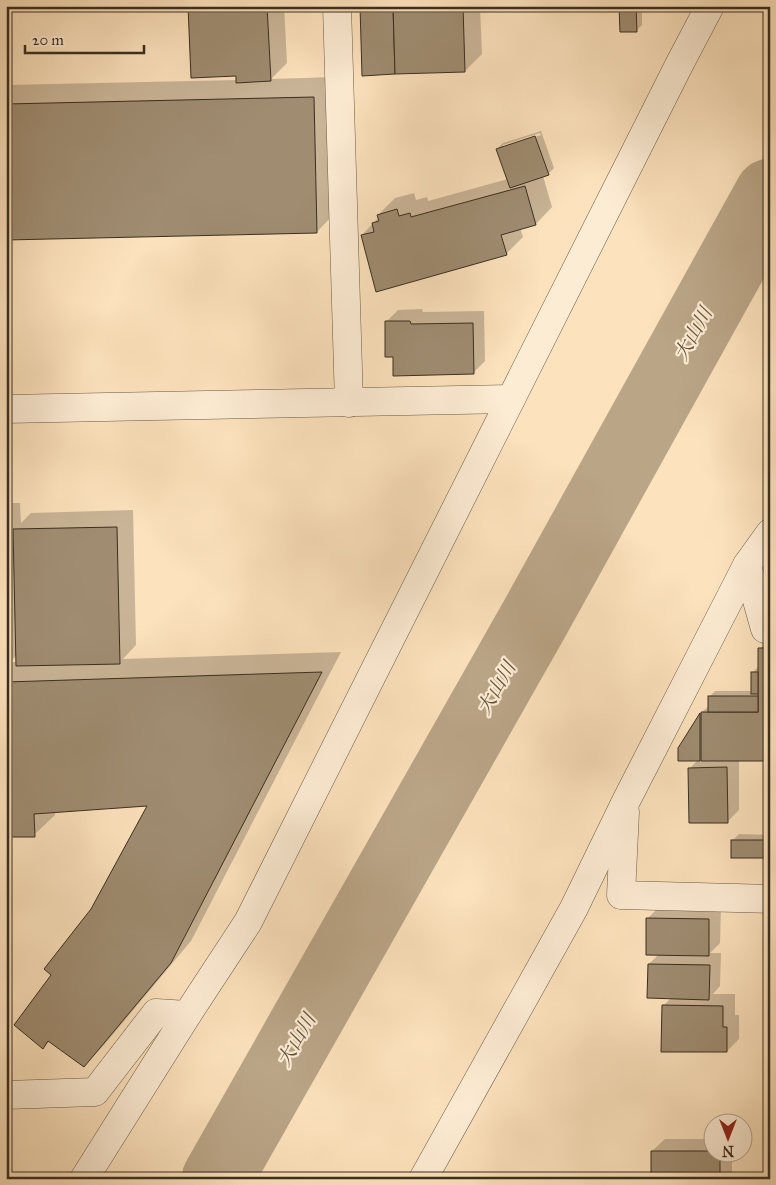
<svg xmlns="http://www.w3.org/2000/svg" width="776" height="1185" viewBox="0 0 776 1185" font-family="'IM FELL Great Primer','Noto Serif JP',serif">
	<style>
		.shadow { fill: #0003; fill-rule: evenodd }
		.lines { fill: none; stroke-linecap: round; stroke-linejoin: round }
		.river { stroke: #baa587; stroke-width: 71 }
		.building { fill: #9f8c71; stroke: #3b2e1f }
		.street-casing { stroke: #6b5b46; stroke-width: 29 }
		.street { stroke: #fdecd4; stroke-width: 28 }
		.labels { text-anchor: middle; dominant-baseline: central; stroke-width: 4.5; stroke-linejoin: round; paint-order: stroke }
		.water-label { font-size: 19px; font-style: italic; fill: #61523e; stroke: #fdecd4 }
	</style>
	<rect width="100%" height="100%" fill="#fce2bd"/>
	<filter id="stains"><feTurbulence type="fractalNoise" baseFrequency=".004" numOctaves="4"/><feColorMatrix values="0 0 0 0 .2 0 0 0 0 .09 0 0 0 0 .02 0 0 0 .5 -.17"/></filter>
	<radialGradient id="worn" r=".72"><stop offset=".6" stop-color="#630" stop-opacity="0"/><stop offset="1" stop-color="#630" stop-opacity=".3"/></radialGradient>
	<g class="shadow">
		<path d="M189 6H284L287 63 271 79 334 77 337 211 317 232 6 239V85L237 80V75Z"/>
		<path d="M361 6H480L482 54 465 71Z"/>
		<path d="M620 6H642V25L636 31Z"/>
		<path d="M541 131 554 168 548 174 543 176 552 207 536 224 520 228 523 237 506 254 362 235 379 217 378 215 395 198 414 193 416 200 427 197 428 201 508 179 497 149 503 143ZM540 133 541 135 503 148V145Z"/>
		<path d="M422 309 423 312 484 311 485 361 473 373 394 356 386 322 398 310Z"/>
		<path d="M6 503H20L21 523 31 513 133 510 136 645 123 659 341 652 191 941 104 1045 84 1066 50 1041 43 1047 52 975 93 910 149 805 55 811V815L34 835 6 836ZM17 655V662H10Z"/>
		<path d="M770 639V760H739V810L727 822 690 768 698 760 679 748 701 713 709 706V697L715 691H752V673L758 667 760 649Z"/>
		<path d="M739 834 770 835V857L733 840Z"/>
		<path d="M660 906 721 907 720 943 710 953H721L720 986 713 994H735V1015H739V1039L727 1051 663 1006 671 998 649 964 659 954 648 918Z"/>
		<path d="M6 967H10L12 1037 6 1043Z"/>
		<path d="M665 1139H714V1152H732V1178L652 1179V1151Z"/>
	</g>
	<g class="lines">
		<path class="river" d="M217 1179 535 618 770 194"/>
	</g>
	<g class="building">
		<path d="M188 6H267L271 81 236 83V76L191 78Z"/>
		<path d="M360 6H393L395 74 362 76Z"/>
		<path d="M393 6H463L465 72 395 74Z"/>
		<path d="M619 6H636L637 32H620Z"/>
		<path d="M314 97 317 233 6 240V104Z"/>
		<path d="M535 136 549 175 510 188 496 149Z"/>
		<path d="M525 186 536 225 501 235 507 255 376 292 361 235 374 232 372 223 379 221 377 215 397 209 399 216 410 213 411 217Z"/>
		<path d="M385 321H410L411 324 473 323 474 374 393 376V357H385Z"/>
		<path d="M117 527 120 664 16 666 13 529Z"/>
		<path d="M758 648H770V761H701V712H758Z"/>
		<path d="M322 672 171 963 84 1067 48 1041 43 1049 14 1025 51 975 44 969 91 909 147 806 34 814 35 837H6V682Z"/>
		<rect x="751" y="672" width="7" height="22"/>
		<rect x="708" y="696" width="50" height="16"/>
		<path d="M700 713V761H678V748Z"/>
		<path d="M727 767 728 823H689L688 768Z"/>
		<rect x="731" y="840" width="39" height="18"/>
		<path d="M646 918 709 919V956L646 955Z"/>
		<path d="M648 964 710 965 709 1000 647 998Z"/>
		<path d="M662 1005 723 1006V1027H727V1052H661Z"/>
		<path d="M651 1151H714V1152H720V1179H651Z"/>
	</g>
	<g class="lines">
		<defs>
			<g id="street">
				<path d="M337 6 349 403"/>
				<path d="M6 409 511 399"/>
				<path d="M747 565 765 629H770"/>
				<path d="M625 812 621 895 770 899"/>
				<path d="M6 1095 95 1092 156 1013 187 1015"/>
				<path d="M84 1179 187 1015 248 922 679 65 710 6"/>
				<path d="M423 1179 574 908 626 801 747 565 770 533"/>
			</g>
		</defs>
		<use href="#street" class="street-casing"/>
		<use href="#street" class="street"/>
	</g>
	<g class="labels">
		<g class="water-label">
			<text transform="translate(693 334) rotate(-61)">大山川</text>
			<text transform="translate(496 688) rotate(-60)">大山川</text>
			<text transform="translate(296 1040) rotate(-60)">大山川</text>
		</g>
	</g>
	<rect width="776" height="1185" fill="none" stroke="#fce2bd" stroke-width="25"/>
	<rect x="8" y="8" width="761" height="1170" fill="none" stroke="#3b2e1f" stroke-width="2.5"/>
	<rect x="12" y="12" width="751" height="1160" fill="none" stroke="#3b2e1f"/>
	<g transform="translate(728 1138) rotate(180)"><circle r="24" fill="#fdecd4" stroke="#afa08c"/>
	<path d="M0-4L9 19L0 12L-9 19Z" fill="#8f2418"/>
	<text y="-8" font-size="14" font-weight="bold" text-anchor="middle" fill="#3b2e1f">N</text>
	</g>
	<path d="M25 45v8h119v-8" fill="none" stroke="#3b2e1f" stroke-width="2.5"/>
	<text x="32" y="45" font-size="15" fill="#3b2e1f" stroke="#fdecd4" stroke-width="4" paint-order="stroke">20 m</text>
	<rect width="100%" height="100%" filter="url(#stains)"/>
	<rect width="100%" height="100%" fill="url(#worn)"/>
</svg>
